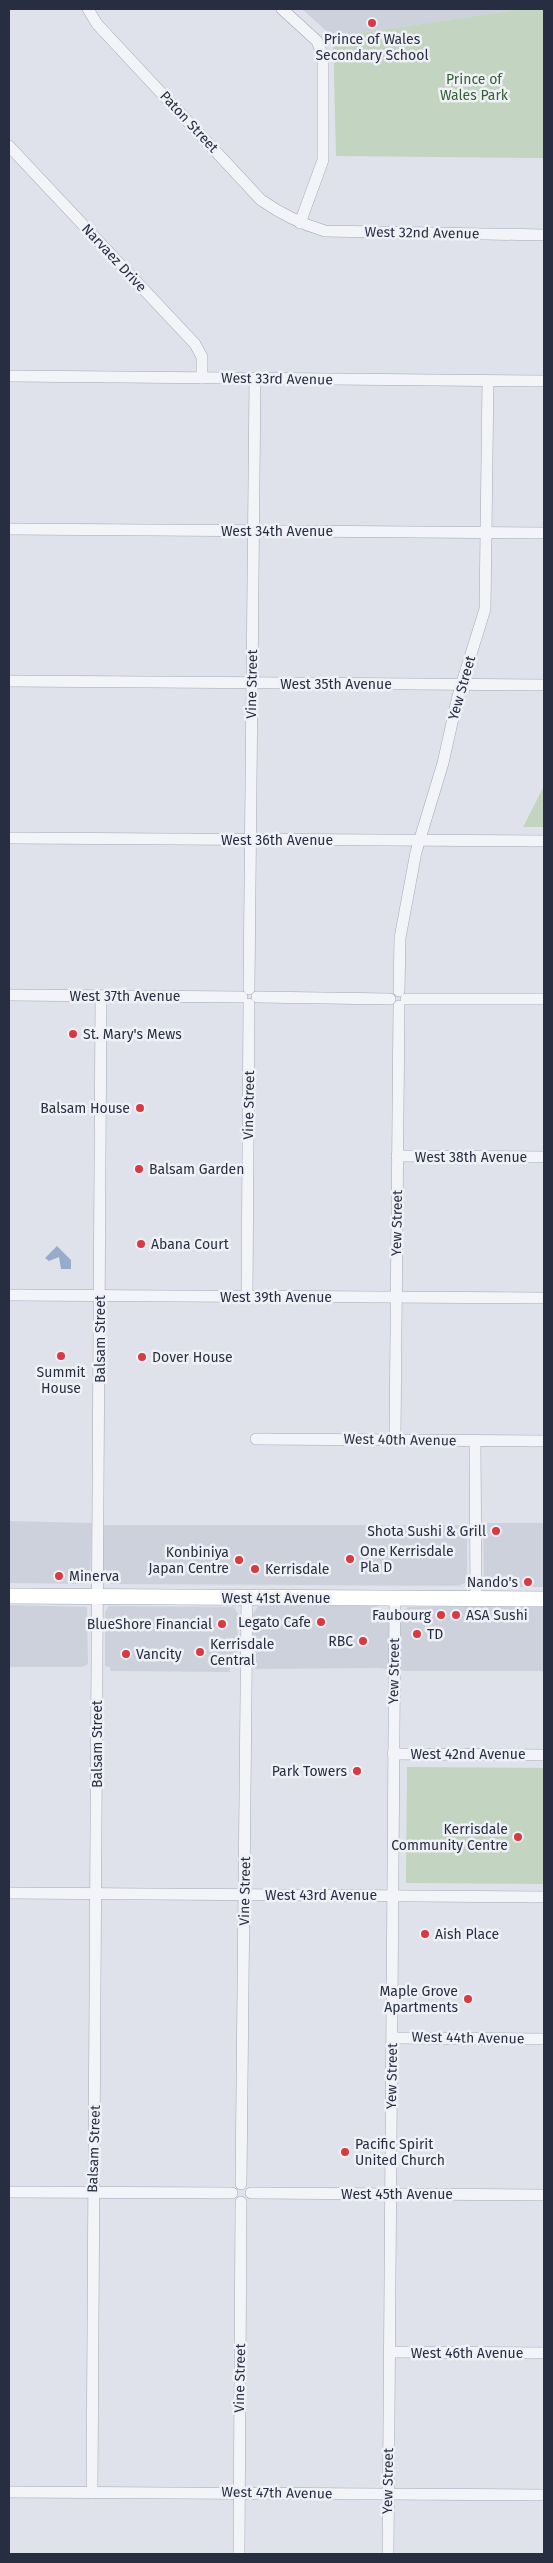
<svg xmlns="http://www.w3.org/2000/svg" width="553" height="2563" viewBox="0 0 553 2563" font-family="'Fira Sans',sans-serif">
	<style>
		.built { fill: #cdd1dc }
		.green { fill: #c3d4c0 }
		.water { fill: #97abcd }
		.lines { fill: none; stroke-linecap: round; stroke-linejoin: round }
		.minor-casing { stroke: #a4a8b4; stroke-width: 12 }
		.major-casing { stroke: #9da5b6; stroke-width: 16 }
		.minor { stroke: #f2f4f7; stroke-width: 11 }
		.major { stroke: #fff; stroke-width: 15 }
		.poi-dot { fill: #d93a41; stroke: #eff1f7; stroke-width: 2 }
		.labels { text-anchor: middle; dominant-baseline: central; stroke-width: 5; stroke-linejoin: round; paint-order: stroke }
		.poi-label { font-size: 14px; fill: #272e42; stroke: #eff1f7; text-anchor: start }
		.park-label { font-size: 14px; fill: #365f33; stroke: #eff1f7 }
		.street-label { font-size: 14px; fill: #272e42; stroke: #eff1f7 }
	</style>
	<rect width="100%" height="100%" fill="#dfe2ea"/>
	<g class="built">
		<path d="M302 9H521L333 37Z"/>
		<path d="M9 1521 92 1523 90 1580 83 1584 9 1583Z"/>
		<path d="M488 1523H544V1587H490L484 1583 483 1525Z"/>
		<path d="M103 1525H467V1578L465 1583 459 1586 111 1584 103 1577Z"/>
		<path d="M9 1605 87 1607 88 1664 82 1667H9Z"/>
		<path d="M109 1606 234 1607 238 1614 237 1664 230 1667V1672L110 1671V1667L105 1666V1612Z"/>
		<path d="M258 1606H376L386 1612H402L408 1607H544V1671H407L379 1668 255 1669 252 1664 253 1614Z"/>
	</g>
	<g class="green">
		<path d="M521 9H544V158L336 156 333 37Z"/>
		<path d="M544 786V827H523Z"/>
		<path d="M407 1767 544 1768V1884L406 1883Z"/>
	</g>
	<path class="water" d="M57 1246 71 1260V1269H61L59 1257 49 1261 45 1258Z"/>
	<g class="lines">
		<defs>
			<g id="minor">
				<path d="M88 9 97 24 261 200C281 214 301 224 325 231L544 235"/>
				<path d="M282 9 317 41 323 56V160L300 223"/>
				<path d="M9 146 195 344 202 357V378"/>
				<path d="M9 376 544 381"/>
				<path d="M9 529 544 533"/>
				<path d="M9 681 544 685"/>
				<path d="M9 838 544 841"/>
				<path d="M249 989 255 378"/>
				<path d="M399 991 400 938 416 852 443 763 458 696 485 609 488 381"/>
				<path d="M9 995 242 997"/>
				<path d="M257 997 390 999"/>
				<path d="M406 999H544"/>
				<path d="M397 1156 544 1157"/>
				<path d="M9 1295 544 1298"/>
				<path d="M247 1297 249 1004"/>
				<path d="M256 1439 544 1441"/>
				<path d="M395 1439 399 1006"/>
				<path d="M475 1441 476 1598"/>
				<path d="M393 1754 544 1755"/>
				<path d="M9 1893 544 1897"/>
				<path d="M393 2038 544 2039"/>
				<path d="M241 2184 247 1598"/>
				<path d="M9 2192 232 2193"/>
				<path d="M251 2193 544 2195"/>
				<path d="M390 2352 544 2353"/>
				<path d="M9 2492 544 2495"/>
				<path d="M92 2493 101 996"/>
				<path d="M239 2554 241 2202"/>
				<path d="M388 2554 395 1598"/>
			</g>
			<path id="major" d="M9 1596 544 1599"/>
		</defs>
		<use href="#minor" class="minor-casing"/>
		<use href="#major" class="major-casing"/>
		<use href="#minor" class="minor"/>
		<use href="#major" class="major"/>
	</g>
	<g class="poi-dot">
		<circle cx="372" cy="23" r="5"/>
		<circle cx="73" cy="1034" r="5"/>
		<circle cx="140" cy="1108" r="5"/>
		<circle cx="139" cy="1169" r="5"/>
		<circle cx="141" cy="1244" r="5"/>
		<circle cx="61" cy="1356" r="5"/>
		<circle cx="142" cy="1357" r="5"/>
		<circle cx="496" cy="1531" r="5"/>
		<circle cx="350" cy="1559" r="5"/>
		<circle cx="239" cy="1560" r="5"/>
		<circle cx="255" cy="1569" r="5"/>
		<circle cx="59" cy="1576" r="5"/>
		<circle cx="528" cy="1582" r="5"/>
		<circle cx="441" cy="1615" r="5"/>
		<circle cx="456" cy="1615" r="5"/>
		<circle cx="321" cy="1622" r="5"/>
		<circle cx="222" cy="1624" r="5"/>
		<circle cx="417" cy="1634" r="5"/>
		<circle cx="363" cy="1641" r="5"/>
		<circle cx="200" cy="1652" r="5"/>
		<circle cx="126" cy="1654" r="5"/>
		<circle cx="357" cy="1771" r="5"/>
		<circle cx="518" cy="1837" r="5"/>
		<circle cx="425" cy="1934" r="5"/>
		<circle cx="468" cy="1999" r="5"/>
		<circle cx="345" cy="2152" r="5"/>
	</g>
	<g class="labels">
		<g class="poi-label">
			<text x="372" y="39" text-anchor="middle">Prince of Wales<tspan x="372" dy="16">Secondary School</tspan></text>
			<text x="83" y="1034">St. Mary's Mews</text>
			<text x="130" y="1108" text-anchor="end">Balsam House</text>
			<text x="149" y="1169">Balsam Garden</text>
			<text x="151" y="1244">Abana Court</text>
			<text x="152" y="1357">Dover House</text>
			<text x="61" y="1372" text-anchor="middle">Summit<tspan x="61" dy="16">House</tspan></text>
			<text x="486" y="1531" text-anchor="end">Shota Sushi &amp; Grill</text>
			<text x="360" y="1551">One Kerrisdale<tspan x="360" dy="16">Pla D</tspan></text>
			<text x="229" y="1552" text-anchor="end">Konbiniya<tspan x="229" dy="16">Japan Centre</tspan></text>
			<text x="265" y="1569">Kerrisdale</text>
			<text x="69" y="1576">Minerva</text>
			<text x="518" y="1582" text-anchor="end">Nando's</text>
			<text x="431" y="1615" text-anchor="end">Faubourg</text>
			<text x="466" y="1615">ASA Sushi</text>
			<text x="311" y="1622" text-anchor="end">Legato Cafe</text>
			<text x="212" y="1624" text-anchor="end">BlueShore Financial</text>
			<text x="427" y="1634">TD</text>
			<text x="353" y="1641" text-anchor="end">RBC</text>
			<text x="210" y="1644">Kerrisdale<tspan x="210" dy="16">Central</tspan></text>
			<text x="136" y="1654">Vancity</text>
			<text x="347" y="1771" text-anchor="end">Park Towers</text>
			<text x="508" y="1829" text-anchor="end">Kerrisdale<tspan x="508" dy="16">Community Centre</tspan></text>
			<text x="435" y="1934">Aish Place</text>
			<text x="458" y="1991" text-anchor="end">Maple Grove<tspan x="458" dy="16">Apartments</tspan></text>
			<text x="355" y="2144">Pacific Spirit<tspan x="355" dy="16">United Church</tspan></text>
		</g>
		<g class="park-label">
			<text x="474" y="79">Prince of<tspan x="474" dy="16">Wales Park</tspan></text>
		</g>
		<g class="street-label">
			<text transform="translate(189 122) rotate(47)">Paton Street</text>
			<text transform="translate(422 233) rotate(1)">West 32nd Avenue</text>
			<text transform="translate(114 258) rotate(47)">Narvaez Drive</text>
			<text transform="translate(277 379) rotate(1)">West 33rd Avenue</text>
			<text x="277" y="531">West 34th Avenue</text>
			<text transform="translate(252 684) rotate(-89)">Vine Street</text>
			<text x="336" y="684">West 35th Avenue</text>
			<text transform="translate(462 688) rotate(-74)">Yew Street</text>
			<text x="277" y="840">West 36th Avenue</text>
			<text x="125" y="996">West 37th Avenue</text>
			<text transform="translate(249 1105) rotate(-89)">Vine Street</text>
			<text x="471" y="1157">West 38th Avenue</text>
			<text transform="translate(397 1223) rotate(-89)">Yew Street</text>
			<text x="276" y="1297">West 39th Avenue</text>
			<text transform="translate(100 1339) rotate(-90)">Balsam Street</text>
			<text transform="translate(400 1440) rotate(1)">West 40th Avenue</text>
			<text x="276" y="1598">West 41st Avenue</text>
			<text transform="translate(394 1671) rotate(-89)">Yew Street</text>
			<text transform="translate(97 1744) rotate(-90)">Balsam Street</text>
			<text x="468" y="1754">West 42nd Avenue</text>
			<text transform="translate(245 1891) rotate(-89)">Vine Street</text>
			<text x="321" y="1895">West 43rd Avenue</text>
			<text transform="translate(468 2038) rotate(1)">West 44th Avenue</text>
			<text transform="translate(392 2076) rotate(-89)">Yew Street</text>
			<text transform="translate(94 2149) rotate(-88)">Balsam Street</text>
			<text x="397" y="2194">West 45th Avenue</text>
			<text x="467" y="2353">West 46th Avenue</text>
			<text transform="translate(240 2378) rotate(-89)">Vine Street</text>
			<text transform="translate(388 2481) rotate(-89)">Yew Street</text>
			<text transform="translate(277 2493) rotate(1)">West 47th Avenue</text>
		</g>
	</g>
	<rect width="553" height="2563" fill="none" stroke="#272e42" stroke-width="20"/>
</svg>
